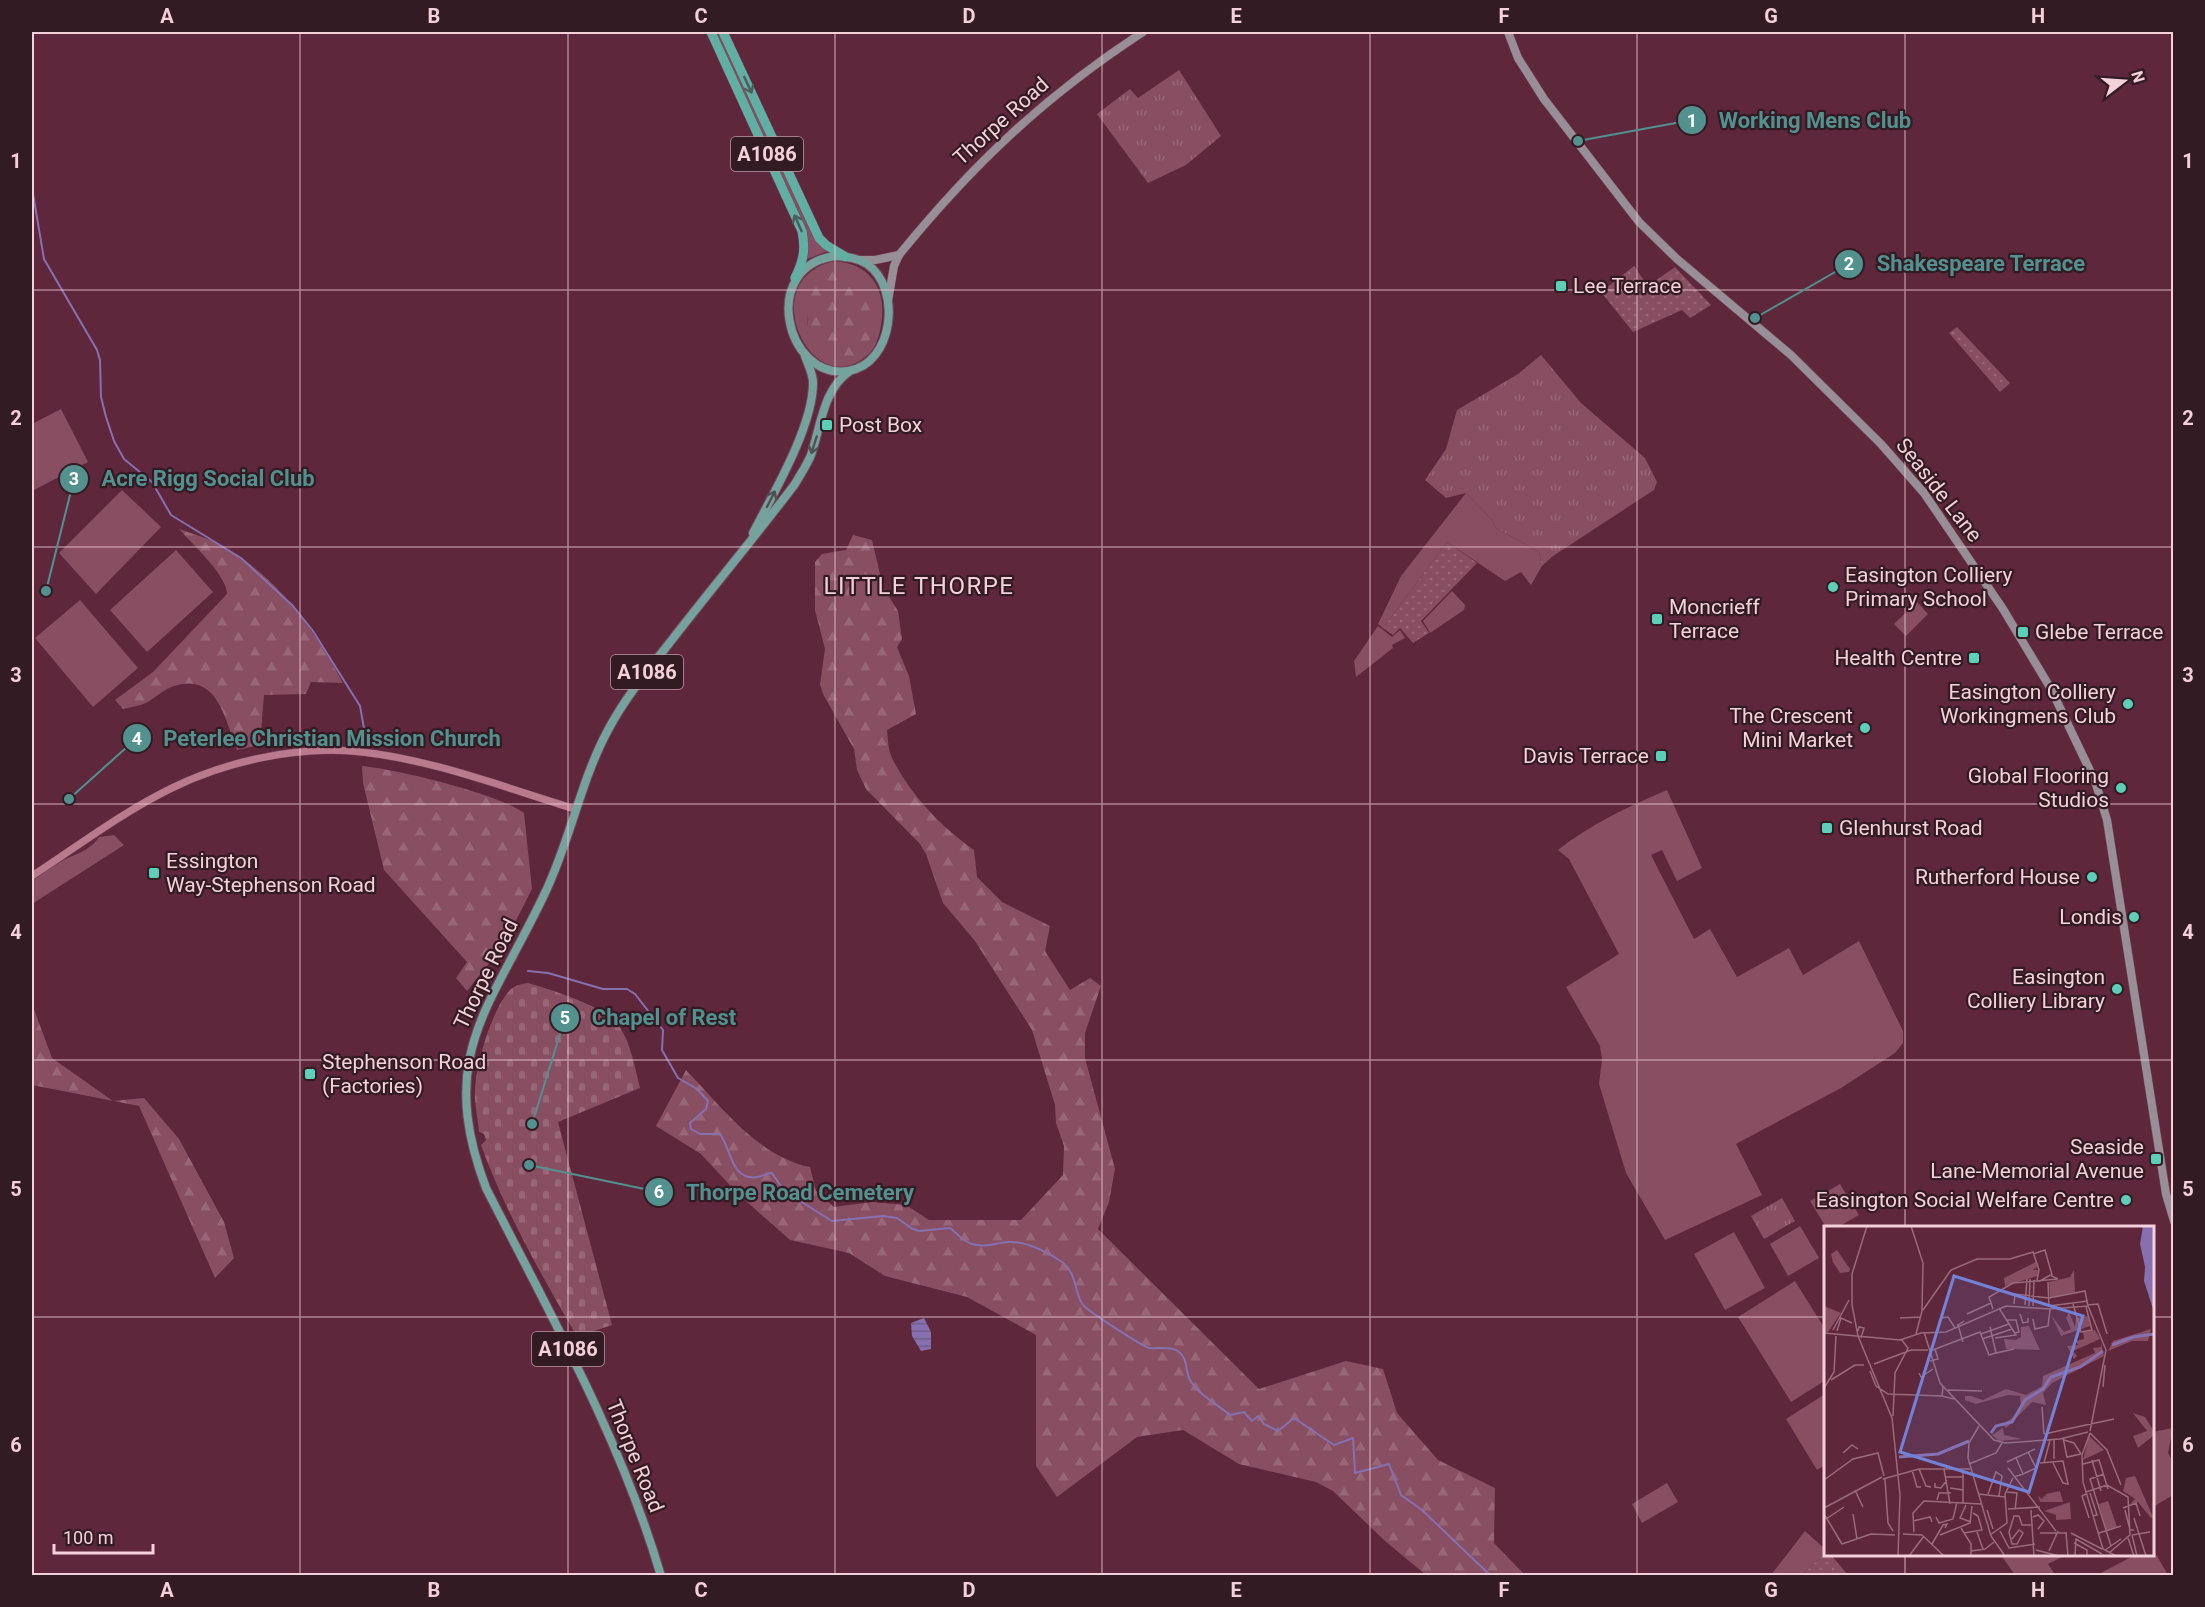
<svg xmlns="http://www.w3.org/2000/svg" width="2205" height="1607" viewBox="0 0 2205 1607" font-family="Roboto,sans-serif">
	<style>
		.grass { fill: #884e62; fill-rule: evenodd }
		.forest { fill: url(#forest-firs) }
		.cemetery { fill: url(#cemetery-stones) }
		.park { fill: url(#park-tufts) }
		.garden { fill: url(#garden-dots) }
		.water { fill: url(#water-rules) }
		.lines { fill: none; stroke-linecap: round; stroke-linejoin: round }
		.stream { stroke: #8670b0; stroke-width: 2 }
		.tertiary-casing { stroke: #76475a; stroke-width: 8 }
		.secondary-casing { stroke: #76475a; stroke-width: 9 }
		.primary-casing { stroke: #76475a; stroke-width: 10 }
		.trunk-casing { stroke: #76475a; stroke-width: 10 }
		.tertiary { stroke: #b97a8e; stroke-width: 7 }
		.secondary { stroke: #988e96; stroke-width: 8 }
		.primary { stroke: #76a29d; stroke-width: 8 }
		.trunk { stroke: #60afa2; stroke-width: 9 }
		.oneway { stroke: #475e5c }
		.oneway2 { stroke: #4e5154 }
		.grid { fill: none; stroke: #f3d0da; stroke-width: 1.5; stroke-opacity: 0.55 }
		.poi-dot { fill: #5dceb8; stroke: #331b23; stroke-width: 2 }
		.labels { text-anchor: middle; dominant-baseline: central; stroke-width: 4.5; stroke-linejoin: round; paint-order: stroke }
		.shield { fill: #331b23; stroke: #b99aa3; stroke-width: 1.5 }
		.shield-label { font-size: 20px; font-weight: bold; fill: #f3d0da }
		.street-label { font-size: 21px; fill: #f3d0da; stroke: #331b23 }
		.poi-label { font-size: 21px; fill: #f3d0da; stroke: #331b23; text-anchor: end }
		.quarter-label { font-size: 24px; letter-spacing: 1.5px; fill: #f3d0da; stroke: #331b23 }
		.inset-river { fill: none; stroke: #8670b0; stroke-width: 3 }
		.inset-road { fill: none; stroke: #9a6b7b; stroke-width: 1.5 }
		.view { fill: #7382d9; fill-opacity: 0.15; stroke: #7382d9; stroke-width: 3 }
		.inset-edge { fill: none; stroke: #f3d0da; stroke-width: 3 }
		.leader { fill: none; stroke: #53918e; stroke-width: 2 }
		.callout-dot { fill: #53918e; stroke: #331b23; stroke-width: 2 }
		.mark-label { font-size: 18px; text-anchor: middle; font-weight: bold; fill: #fff }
		.callout-label { font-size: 22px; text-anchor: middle; font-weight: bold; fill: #53918e; stroke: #331b23; stroke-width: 4.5; stroke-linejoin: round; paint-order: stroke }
		.neatline { fill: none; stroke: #f3d0da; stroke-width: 2 }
		.grid-label { font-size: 20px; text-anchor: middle; font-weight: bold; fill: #f3d0da }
	</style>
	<defs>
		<pattern id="forest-firs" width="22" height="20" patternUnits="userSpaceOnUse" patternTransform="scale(1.5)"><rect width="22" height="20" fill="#884e62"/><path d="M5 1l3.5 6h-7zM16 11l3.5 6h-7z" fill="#996678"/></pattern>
		<pattern id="cemetery-stones" width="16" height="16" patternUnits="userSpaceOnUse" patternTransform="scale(1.5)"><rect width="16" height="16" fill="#884e62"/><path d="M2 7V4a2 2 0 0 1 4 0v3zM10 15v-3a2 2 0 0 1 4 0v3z" fill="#996678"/></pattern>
		<pattern id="park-tufts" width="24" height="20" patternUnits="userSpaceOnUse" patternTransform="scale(1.5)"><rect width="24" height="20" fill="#884e62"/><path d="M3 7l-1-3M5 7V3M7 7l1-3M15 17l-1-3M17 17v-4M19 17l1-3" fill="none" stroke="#996678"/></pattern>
		<pattern id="garden-dots" width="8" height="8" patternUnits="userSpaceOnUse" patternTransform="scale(1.5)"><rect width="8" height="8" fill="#884e62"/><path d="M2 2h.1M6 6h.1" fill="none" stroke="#996678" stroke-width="1.8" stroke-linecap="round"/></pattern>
		<pattern id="water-rules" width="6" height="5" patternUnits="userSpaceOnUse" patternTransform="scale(1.5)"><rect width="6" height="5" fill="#8670b0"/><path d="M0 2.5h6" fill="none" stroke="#715e89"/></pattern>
	</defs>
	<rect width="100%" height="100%" fill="#5e273b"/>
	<g class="grass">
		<path d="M715 32H720L810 230 828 251 807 259 806 233Z"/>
		<path d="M835 261C878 265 890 299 878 338 875 349 868 356 858 362 805 391 757 277 835 261ZM844 277C874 296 871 304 872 338 843 371 836 354 807 333L808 315Z"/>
		<path d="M61 409 88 462 32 491V424Z"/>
		<path d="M122 490 161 527 96 594 59 553Z"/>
		<path d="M1466 493 1492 520 1496 528 1539 552 1542 566 1531 585 1521 572 1505 581 1447 542 1383 628 1378 624 1401 576Z"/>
		<path d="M176 550 213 592 147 652 110 610Z"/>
		<path d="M1452 591 1465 605 1464 610 1430 633 1423 621Z"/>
		<path d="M80 600 138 668 93 707 35 638Z"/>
		<path d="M1917 602 1928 614 1906 636 1894 624Z"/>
		<path d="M1378 626 1392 637 1400 630 1405 638 1392 645 1393 648 1356 677 1354 661Z"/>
		<path d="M1667 790 1702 868 1677 881 1662 850 1651 855 1694 939 1710 929 1737 977 1789 948 1803 975 1859 941 1903 1031V1043L1895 1053 1841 1088 1736 1144 1762 1195 1665 1240 1626 1173 1599 1084 1602 1059 1600 1046 1566 987 1619 954 1569 859 1558 850C1592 823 1628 807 1667 790Z"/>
		<path d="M114 835 124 845 32 904V881C41 875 50 868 60 862 74 854 89 852 99 837Z"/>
		<path d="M1840 1184 1859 1215 1838 1227H1826L1810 1201Z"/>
		<path d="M1800 1226 1819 1258 1788 1276 1770 1244Z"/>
		<path d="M1734 1232 1765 1288 1725 1310 1694 1254Z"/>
		<path d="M1795 1281 1825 1329 1826 1380 1791 1402 1738 1317Z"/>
		<path d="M1825 1394V1465L1817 1470 1786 1419Z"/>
		<path d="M2173 1428 2168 1453 2173 1462V1495L2153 1507 2152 1432Z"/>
		<path d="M1667 1483 1678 1502 1642 1523 1632 1504Z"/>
		<path d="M1805 1531 1825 1549V1553L1802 1575H1771Z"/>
		<path d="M2153 1549 2168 1575H2097L2135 1555 2152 1554Z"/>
		<path d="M2001 1555H2066L2048 1564 2056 1576 2015 1575Z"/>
	</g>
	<g class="forest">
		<path d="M838 266C846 280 865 285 871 300 875 309 872 328 872 338 865 346 858 357 847 358 832 359 808 348 807 331 806 326 809 322 808 317 808 312 805 308 804 304 802 281 819 270 838 266Z"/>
		<path d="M179 529C193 534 209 538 222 546 277 576 314 629 343 683L311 682 306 694 264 695 260 745 237 750C225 720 218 672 174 686 164 689 155 698 146 703 139 706 130 707 123 709L115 700 153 672 227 594C227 575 192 544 179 529Z"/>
		<path d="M853 535 872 540 883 587 898 611 902 639 897 647 909 676 916 714 887 730C888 739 888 750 892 758 910 794 941 827 974 850L977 877 1002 902 1050 926 1045 951 1070 990 1090 978 1101 986 1085 1033V1058L1115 1169 1109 1202 1098 1229 1259 1389 1346 1361 1383 1369 1397 1413 1438 1460 1495 1488 1494 1543 1525 1575H1426L1385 1541 1333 1491 1316 1482 1239 1464 1183 1430 1137 1437 1057 1497 1036 1466V1335L967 1297 885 1276 849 1253 790 1240 737 1193 701 1154 656 1126 686 1070C723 1108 756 1155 810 1167L816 1191 834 1207 872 1202 906 1205 929 1220H1021L1063 1175 1064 1146 1056 1123 1055 1105 1032 1030 975 941 943 903 926 854 920 844 866 789 857 770 854 749 823 694 820 684 825 649 815 610V562L822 554 846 550Z"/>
		<path d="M362 766C396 769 499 794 524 813L532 889 503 946 467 991 456 978 467 962 384 870 363 783Z"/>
		<path d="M32 1004 52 1058 113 1101 144 1098 179 1139 224 1222 234 1258 215 1278 139 1106 32 1085Z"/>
	</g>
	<path class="cemetery" d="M528 983C552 990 605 1006 619 1026 631 1043 635 1068 640 1088L558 1122 612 1325 594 1331 579 1340C542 1276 506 1214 481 1145L486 1140 484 1134 479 1132C478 1118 474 1103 475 1090 476 1064 492 1008 511 989 516 985 521 984 528 983Z"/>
	<g class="park">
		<path d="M1179 70 1221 136 1186 165 1148 183 1097 114 1130 89 1138 98Z"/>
		<path d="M1541 355 1581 403 1645 458 1657 482 1654 490 1553 556 1542 566 1539 552 1496 528 1492 520 1466 493 1446 498 1425 480 1446 449 1457 410 1518 374Z"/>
		<path d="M1782 1198 1795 1221 1764 1239 1751 1216Z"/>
	</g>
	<g class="garden">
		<path d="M1634 266 1648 286 1675 267 1711 305 1690 318 1682 310 1633 332 1601 292Z"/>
		<path d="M1957 327 2010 383 2000 392 1949 333Z"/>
		<path d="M1447 542 1477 563 1421 621 1429 633 1413 643 1400 628 1393 635 1383 628Z"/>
		<path d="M1825 1553 1831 1555 1848 1575H1802Z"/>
	</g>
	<path class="water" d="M924 1318 931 1332V1349L921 1351 912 1336 911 1323Z"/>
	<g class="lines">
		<g class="stream">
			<path d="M32 188 44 259 97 350 100 360 101 397 106 417 114 441 124 459 152 482 171 515 241 558 293 606 313 631 360 706 367 745"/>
			<path d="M528 971 548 973 603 989H627L635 994 663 1030 662 1050 678 1078 697 1089 708 1101 706 1109 690 1123 691 1129 700 1134H720C731 1148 731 1182 758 1177 763 1176 767 1173 772 1173L784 1191 832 1221 883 1216 897 1218 911 1228 919 1231 950 1228C958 1234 962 1241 972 1244 985 1248 995 1243 1008 1242 1025 1241 1045 1251 1059 1260 1079 1272 1074 1297 1084 1306 1091 1313 1142 1346 1149 1348 1158 1349 1168 1346 1176 1350 1188 1357 1185 1368 1189 1378 1196 1393 1218 1405 1230 1415L1244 1412 1252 1421 1258 1416 1264 1424 1278 1431 1294 1418 1334 1445 1353 1438 1355 1473 1389 1464 1401 1495 1422 1510 1491 1576"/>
		</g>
		<defs>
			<path id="tertiary" d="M32 876C78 846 124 811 174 787 226 762 292 747 351 751 426 757 503 787 575 809"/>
			<g id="secondary">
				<path d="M1508 32 1518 58 1544 99 1639 222 1677 259 1791 355 1881 444 1924 493 2003 609 2051 689 2095 781 2107 820 2166 1194 2174 1221"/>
				<path d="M861 260H875L899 255"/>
				<path d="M888 301 894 266 899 255C973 164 1045 96 1143 32"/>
			</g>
			<g id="primary">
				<path d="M836 256C847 257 858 258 867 264 902 288 894 364 848 371 785 380 759 265 836 256Z"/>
				<path d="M753 533C773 494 813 427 813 383 813 373 808 365 805 356"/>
				<path d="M661 1576C621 1439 550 1314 486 1188 436 1055 490 1009 544 895 570 842 580 782 608 730 625 698 648 670 671 641 712 588 755 537 795 484 800 475 807 465 811 455 821 426 823 389 850 371"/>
			</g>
			<g id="trunk">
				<path d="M711 32 802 231C806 250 803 262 795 278"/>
				<path d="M723 32 819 238 826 245 846 257"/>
			</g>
		</defs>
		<use href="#tertiary" class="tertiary-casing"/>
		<use href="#secondary" class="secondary-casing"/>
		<use href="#primary" class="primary-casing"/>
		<use href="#trunk" class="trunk-casing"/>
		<use href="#tertiary" class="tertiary"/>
		<use href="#secondary" class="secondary"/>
		<use href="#primary" class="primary"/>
		<use href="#trunk" class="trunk"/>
	</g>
	<defs><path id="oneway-shaft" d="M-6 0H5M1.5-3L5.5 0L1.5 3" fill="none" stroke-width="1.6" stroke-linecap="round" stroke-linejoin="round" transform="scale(1.5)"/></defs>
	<g class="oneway">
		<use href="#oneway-shaft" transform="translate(748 85) rotate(65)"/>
		<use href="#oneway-shaft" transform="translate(798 223) rotate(-114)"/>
	</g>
	<g class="oneway2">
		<use href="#oneway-shaft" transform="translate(814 445) rotate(108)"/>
		<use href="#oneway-shaft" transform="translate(771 499) rotate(-63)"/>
	</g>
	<path class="grid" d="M300 32V1576M568 32V1576M835 32V1576M1102 32V1576M1370 32V1576M1637 32V1576M1905 32V1228M32 290H2174M32 547H2174M32 804H2174M32 1060H2174M32 1317H1826M2152 1317H2174M1905 1554V1576"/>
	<g class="poi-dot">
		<rect x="1555" y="280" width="12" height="12" rx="3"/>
		<rect x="821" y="419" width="12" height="12" rx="3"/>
		<circle cx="1833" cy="587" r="6"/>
		<rect x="1651" y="613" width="12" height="12" rx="3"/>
		<rect x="2017" y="626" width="12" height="12" rx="3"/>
		<rect x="1968" y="652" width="12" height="12" rx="3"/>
		<circle cx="2128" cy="704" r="6"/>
		<circle cx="1865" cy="728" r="6"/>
		<rect x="1655" y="750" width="12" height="12" rx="3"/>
		<circle cx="2121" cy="788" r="6"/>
		<rect x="1821" y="822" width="12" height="12" rx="3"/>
		<rect x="148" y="867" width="12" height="12" rx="3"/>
		<circle cx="2092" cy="877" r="6"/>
		<circle cx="2134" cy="917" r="6"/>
		<circle cx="2117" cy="989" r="6"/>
		<rect x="304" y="1068" width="12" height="12" rx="3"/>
		<rect x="2150" y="1153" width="12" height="12" rx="3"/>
		<circle cx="2126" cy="1200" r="6"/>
	</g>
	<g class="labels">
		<g class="shield">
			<rect x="731" y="137" width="72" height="34" rx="4.5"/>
			<rect x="611" y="655" width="72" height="34" rx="4.5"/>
			<rect x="532" y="1332" width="72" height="34" rx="4.5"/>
		</g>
		<g class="shield-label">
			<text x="767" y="154">A1086</text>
			<text x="647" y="672">A1086</text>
			<text x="568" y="1349">A1086</text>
		</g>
		<g class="street-label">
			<text transform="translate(1001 121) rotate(-42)">Thorpe Road</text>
			<text transform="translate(1939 490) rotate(52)">Seaside Lane</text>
			<text transform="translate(486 974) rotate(-64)">Thorpe Road</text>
			<text transform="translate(635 1456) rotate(68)">Thorpe Road</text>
		</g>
		<g class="poi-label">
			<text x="1573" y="286" text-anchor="start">Lee Terrace</text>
			<text x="839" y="425" text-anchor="start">Post Box</text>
			<text x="1845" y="575" text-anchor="start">Easington Colliery<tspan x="1845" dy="24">Primary School</tspan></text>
			<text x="1669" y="607" text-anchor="start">Moncrieff<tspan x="1669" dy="24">Terrace</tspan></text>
			<text x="2035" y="632" text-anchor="start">Glebe Terrace</text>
			<text x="1962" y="658">Health Centre</text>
			<text x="2116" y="692">Easington Colliery<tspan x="2116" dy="24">Workingmens Club</tspan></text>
			<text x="1853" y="716">The Crescent<tspan x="1853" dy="24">Mini Market</tspan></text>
			<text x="1649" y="756">Davis Terrace</text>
			<text x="2109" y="776">Global Flooring<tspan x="2109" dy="24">Studios</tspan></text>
			<text x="1839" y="828" text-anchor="start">Glenhurst Road</text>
			<text x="166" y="861" text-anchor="start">Essington<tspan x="166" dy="24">Way-Stephenson Road</tspan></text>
			<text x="2080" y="877">Rutherford House</text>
			<text x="2122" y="917">Londis</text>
			<text x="2105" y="977">Easington<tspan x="2105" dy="24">Colliery Library</tspan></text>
			<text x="322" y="1062" text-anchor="start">Stephenson Road<tspan x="322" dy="24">(Factories)</tspan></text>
			<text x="2144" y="1147">Seaside<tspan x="2144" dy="24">Lane-Memorial Avenue</tspan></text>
			<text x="2114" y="1200">Easington Social Welfare Centre</text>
		</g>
		<g class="quarter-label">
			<text x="919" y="586">LITTLE THORPE</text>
		</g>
	</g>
	<g transform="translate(1824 1226)">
		<rect width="330" height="330" fill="#5e273b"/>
		<path d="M13 24 26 43 25 46 16 47 9 36 7 28ZM0 80 17 87 4 106H0ZM245 86 251 101 252 92 264 90 266 100 237 110 227 89 240 106 247 103 242 92ZM205 100 216 124 182 123 180 113 192 114 197 111V101ZM271 104 276 113 249 125 253 130 250 133 243 120 254 119 252 115 260 113 259 106ZM311 250 329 291 327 292 314 276 306 278 311 273 299 265 302 252ZM236 265 239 276H216L214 270 218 273 221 269V273L222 268ZM284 275 293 301 282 304 275 278Z" fill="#884e62"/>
		<path d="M327 103 324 115H308L284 125 289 115ZM277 116 280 130 228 157 219 167 222 179 208 176 182 202 179 198 193 189 197 182 196 170 184 169 152 178 141 174V170H147L159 174 182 163 202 169 218 160 219 150 271 127 269 122 277 121ZM309 187 321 191 329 204V210L314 222 309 210 323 205Z" fill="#884e62"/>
		<path d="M179 202 180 209 198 213 175 215 168 209ZM246 276 247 293 232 294V289L220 285Z" fill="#884e62"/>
		<path d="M212 36 213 41 209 44H214L213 50 181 60 180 52ZM250 44 251 66 226 72 225 56 246 51ZM265 210 280 224 259 234Z" fill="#884e62"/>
		<path d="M319 0H330V86L320 55 321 41 316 18Z" fill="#8670b0"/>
		<path class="inset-river" d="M288 119 309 111 330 108M167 207 172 200 188 196 201 174 219 163 227 151 256 141 279 125M75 231 114 228 145 215"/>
		<path class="inset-road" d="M43 0 28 48V79L34 110 68 192 76 269 74 330M87 0 99 37 98 85 92 108M209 28 221 24 228 49M216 55 226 49 234 53M224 56 225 81M190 78 191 68 225 72 261 65 264 80M249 78 257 106 268 104 262 81M201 79 203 53M264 79 274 78 283 108M205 80 206 53M209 80 210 54M225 80 264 75M169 83 165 71 189 57 234 53M99 84 127 44 153 33H186L209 26 215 44 213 54M143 88 167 77M196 88 199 97 204 96V92M76 92 96 91M116 92 124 91 131 102M209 93 211 103 224 100 226 84M183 94H192L195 106 191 107M166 101 172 127 190 123 186 124M9 104 25 74M13 105 17 92 28 97M34 105 35 101 40 102 37 112M100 106 116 157 170 214 181 217 236 213 264 206M0 107 76 114 97 107 122 106 182 80 226 83 264 80 282 124 266 205M157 108 185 98M171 112 192 109 175 82M158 113 188 103M139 116 134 99 140 95M106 125 156 106 165 129 172 127M106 135 114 133 111 123M50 138 87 124H104M46 145 52 160 64 168 118 170M95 147 97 151 109 143M7 154 31 139H40M119 161 118 170 130 173M279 161 281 139M0 162 10 146 12 110M124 164 158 165M218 181 220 208M69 190 71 147 84 122 77 113M155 200 145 217 144 232 167 310 181 330M266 207 283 224 297 259M266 207 258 229 259 256 279 323 292 330M220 208 290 193M239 212 243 231 257 228M230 214V233M240 214 250 217 257 228M19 227 28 219 34 223M268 234 277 265M183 236 211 223M216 237 239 235 244 258 239 257 229 237M220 237 226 214M145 238 172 227 178 217M259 238 275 234 284 263M184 242 232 305M95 243 102 260 107 261M120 243 126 278M88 244 93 261H97M139 245V264M199 248 212 242 204 226M280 248 266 253 287 320M121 251H140M190 251 199 248 192 232M59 253 95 243H146M61 253 64 297 69 305M0 254 29 233 54 227 60 250M111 257V261L117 262 123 254M126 262 139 264V277M31 264 39 281M183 266 193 267 191 284M262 266 283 259 304 271 306 309 285 327M266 267 273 289 269 290M154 268 181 271M164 268 172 246 178 250 175 270M262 268 258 270 265 292M113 274 115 267H127M142 279 136 292 147 296M0 282 58 251M299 282 312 277 316 290M184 283 216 281M163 284 169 303M207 284 210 330M301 284 306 304H310M0 288 18 318M29 288 33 313M195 290 198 299H209M112 291 115 297 129 293 133 276M209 291 214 289 220 295 214 303M310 292 322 330M2 293 20 281M89 295 106 291 108 296M137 302 147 318V330M176 305 185 322 211 318M90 306 89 287 100 275 157 278M153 306 159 323M140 307 158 304 154 290 149 287M216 307H243M242 307 244 330M247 307 278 323M275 307 297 300M79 308 98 309 120 330M116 309 146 297 148 280M166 309 183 297 181 268 189 252M308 309 313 330M308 309 326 306M304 312 310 330M188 313 195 304 199 307 193 318H188L185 306 190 290H195M250 317 263 324V330M18 318 47 308 71 309M108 318 119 299 123 298 121 302M212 324 235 330M281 324 297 313M147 325 161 323 170 316M225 325 234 305M85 330 100 310M251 330 252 313 278 328M307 330H328"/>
		<path class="view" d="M130 50 259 90 205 266 76 226Z"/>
		<rect width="330" height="330" class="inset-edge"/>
	</g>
	<path class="leader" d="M1578 141L1692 120M1755 318L1849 264M46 591L74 479M69 799L137 738M532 1124L565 1018M529 1165L659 1192"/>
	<g class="callout-dot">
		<circle cx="1578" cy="141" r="6"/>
		<circle cx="1755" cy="318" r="6"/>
		<circle cx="46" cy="591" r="6"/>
		<circle cx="69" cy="799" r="6"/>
		<circle cx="532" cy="1124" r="6"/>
		<circle cx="529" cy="1165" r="6"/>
		<circle cx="1692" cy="120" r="15"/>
		<circle cx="1849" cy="264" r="15"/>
		<circle cx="74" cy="479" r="15"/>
		<circle cx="137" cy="738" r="15"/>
		<circle cx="565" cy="1018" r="15"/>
		<circle cx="659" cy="1192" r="15"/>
	</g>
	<g class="mark-label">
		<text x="1692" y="127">1</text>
		<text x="1849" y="270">2</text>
		<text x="74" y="485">3</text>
		<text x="137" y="745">4</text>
		<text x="565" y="1024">5</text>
		<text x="659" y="1198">6</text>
	</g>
	<g class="callout-label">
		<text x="1815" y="128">Working Mens Club</text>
		<text x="1981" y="271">Shakespeare Terrace</text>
		<text x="208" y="486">Acre Rigg Social Club</text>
		<text x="332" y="746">Peterlee Christian Mission Church</text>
		<text x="664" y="1025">Chapel of Rest</text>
		<text x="800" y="1200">Thorpe Road Cemetery</text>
	</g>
	<rect width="2205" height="1607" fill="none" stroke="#331b23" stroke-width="66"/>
	<g transform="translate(2124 81) rotate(73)" stroke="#331b23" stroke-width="4.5" paint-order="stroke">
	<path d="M0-4.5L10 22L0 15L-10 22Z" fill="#f3d0da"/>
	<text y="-9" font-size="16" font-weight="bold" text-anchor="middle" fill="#f3d0da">N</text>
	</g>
	<path d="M54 1544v9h99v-9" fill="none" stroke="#f3d0da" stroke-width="3"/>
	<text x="63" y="1544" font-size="18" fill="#f3d0da" stroke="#331b23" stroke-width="4.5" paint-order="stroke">100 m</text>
	<rect x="33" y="33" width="2139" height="1541" class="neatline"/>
	<g class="grid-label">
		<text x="167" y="23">A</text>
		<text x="434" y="23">B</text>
		<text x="701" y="23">C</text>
		<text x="969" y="23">D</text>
		<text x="1236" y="23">E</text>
		<text x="1504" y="23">F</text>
		<text x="1771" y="23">G</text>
		<text x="2038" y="23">H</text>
		<text x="16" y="168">1</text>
		<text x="2188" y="168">1</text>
		<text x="16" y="425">2</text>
		<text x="2188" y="425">2</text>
		<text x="16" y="682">3</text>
		<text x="2188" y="682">3</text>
		<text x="16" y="939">4</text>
		<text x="2188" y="939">4</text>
		<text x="16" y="1196">5</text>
		<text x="2188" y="1196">5</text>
		<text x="16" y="1452">6</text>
		<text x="2188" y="1452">6</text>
		<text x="167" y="1597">A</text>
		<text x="434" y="1597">B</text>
		<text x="701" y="1597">C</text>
		<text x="969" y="1597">D</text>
		<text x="1236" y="1597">E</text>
		<text x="1504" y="1597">F</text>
		<text x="1771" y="1597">G</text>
		<text x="2038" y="1597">H</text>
	</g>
</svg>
